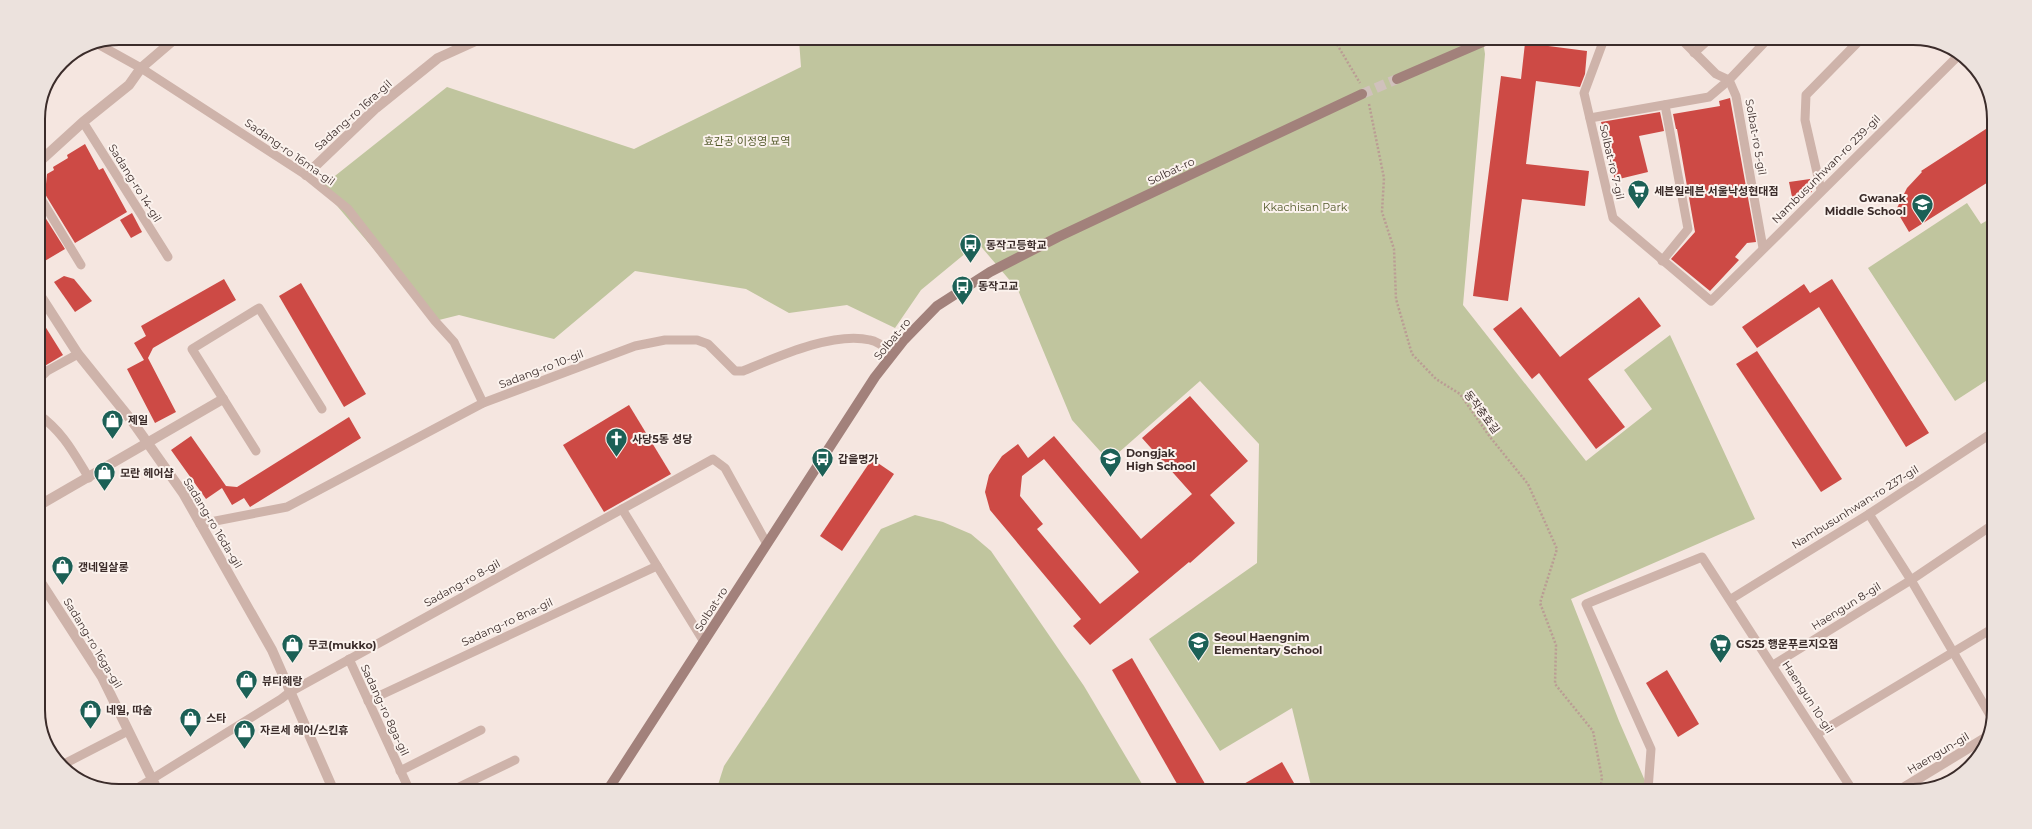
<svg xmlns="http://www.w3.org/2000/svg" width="2032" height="829" viewBox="0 0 2032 829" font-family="Montserrat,'Noto Sans KR',sans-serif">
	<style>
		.green { fill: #c0c59e }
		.building { fill: #cd4a45; fill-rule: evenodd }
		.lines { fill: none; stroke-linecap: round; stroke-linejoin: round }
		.secondary-tunnel { stroke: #d0c1bc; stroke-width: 10; stroke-dasharray: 10 5; stroke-linecap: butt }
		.path { stroke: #ba9c94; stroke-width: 2.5; stroke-dasharray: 2 2; stroke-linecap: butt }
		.lane { stroke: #ceb3aa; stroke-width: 9 }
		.street { stroke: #ceb3aa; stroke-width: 10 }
		.secondary { stroke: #a2817b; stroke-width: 10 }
		.labels { text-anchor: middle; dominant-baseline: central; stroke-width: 4; stroke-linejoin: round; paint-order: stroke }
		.street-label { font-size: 11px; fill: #3b2c2a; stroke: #fbf2ed }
		.park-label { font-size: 11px; fill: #545b2c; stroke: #fbf2ed }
		.poi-label { font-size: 11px; font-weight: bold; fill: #3b2c2a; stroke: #fbf2ed; text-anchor: start }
		.rim { fill: none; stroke: #3b2c2a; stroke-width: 2 }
	</style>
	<rect width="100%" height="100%" fill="#f5e6e0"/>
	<g class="green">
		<path d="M799 40 1483 41 1485 54 1463 305 1586 461 1652 409 1624 370 1670 335 1755 519 1571 599 1619 721 1649 790H1312L1292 708 1220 751 1149 639 1257 563 1259 444 1200 381 1109 461 1072 420 1018 290 978 243 921 290 895 328 847 305 789 313 746 289 635 271 554 339 459 315 435 321 321 187 447 87 634 149 801 67Z"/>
		<path d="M1967 203 1981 224 1993 217 1992 377 1955 401 1868 268Z"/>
		<path d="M915 515 943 522 971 534 991 551 1084 686 1145 789 717 788 724 766 881 529Z"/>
	</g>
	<g class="building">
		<path d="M1525 43 1587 51 1585 74 1580 87 1536 81 1526 164 1589 171 1585 206 1522 199 1508 301 1473 296 1501 76 1521 79Z"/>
		<path d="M1730 98 1756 242 1747 243 1735 257 1739 260 1710 291 1671 259 1695 232 1677 129H1676L1673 114 1720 106 1719 101Z"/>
		<path d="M1660 112 1664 131 1639 136 1648 172 1615 180 1601 122Z"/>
		<path d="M1989 127 1994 135 1993 179 1909 232 1896 210 1907 188 1922 172 1921 171Z"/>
		<path d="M85 144 99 170 103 168 127 212 75 243 45 194 47 174 54 170 53 167 68 158 67 155Z"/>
		<path d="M1810 179 1812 192 1792 197 1789 182Z"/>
		<path d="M38 209 43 218V214L65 249 38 265Z"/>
		<path d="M132 213 142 232 131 238 120 220Z"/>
		<path d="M64 276 74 279 92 301 75 312 54 282Z"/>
		<path d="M224 279 236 300 153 348 148 358 176 412 155 423 127 369 144 360 134 343 146 336 141 326Z"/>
		<path d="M1832 279 1929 433 1906 447 1819 307 1757 348 1742 327 1804 284 1810 293Z"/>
		<path d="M301 283 366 394 344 407 279 296Z"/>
		<path d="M1639 297 1661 326 1588 379 1625 427 1596 449 1539 373 1532 379 1493 329 1521 307 1560 357Z"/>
		<path d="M38 315 63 355 38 370Z"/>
		<path d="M1757 351 1842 479 1821 492 1736 364Z"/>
		<path d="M1190 396 1248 461 1210 495 1235 523 1190 563 1189 562 1090 645 1073 626 1081 619 990 510 985 492 989 475 1002 456 1018 444 1028 458 1054 436 1141 539 1192 494 1142 438ZM1044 459 1139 572 1100 604 1037 529 1043 524 1020 496 1022 476Z"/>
		<path d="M629 405 671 474 604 512 563 445Z"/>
		<path d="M349 417 361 438 250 507 244 498 232 505 222 488 206 499 171 450 191 436 226 486 237 487Z"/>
		<path d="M872 459 894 474 842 551 820 536Z"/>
		<path d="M1132 658 1208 789H1180L1112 670Z"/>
		<path d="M1667 670 1699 724 1678 737 1646 683Z"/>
		<path d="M1282 762 1298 790 1235 789Z"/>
	</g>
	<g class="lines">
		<path class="secondary-tunnel" d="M1362 94 1397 79"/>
		<g class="path">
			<path d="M1335 41 1360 83"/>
			<path d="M1369 104 1384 178 1382 212 1394 249 1396 299 1412 354 1436 379 1460 394 1490 437 1528 484 1557 549 1540 603 1556 645 1555 684 1593 731 1602 778 1600 790"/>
		</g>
		<g class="lane">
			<path d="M1603 42 1584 93 1613 218 1711 301 1958 56"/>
			<path d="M96 43 141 68 306 175 348 209 435 321 454 342 483 403"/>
			<path d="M1694 53 1706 42"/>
			<path d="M1590 118 1709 97 1729 80 1716 74 1684 42"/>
			<path d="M83 122 168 257"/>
			<path d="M1821 190 1805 120 1806 95 1858 42"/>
			<path d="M38 194 81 265"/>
			<path d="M1763 248 1736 96 1729 80 1765 42"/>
			<path d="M1662 261 1688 229 1665 105"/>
			<path d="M38 380 47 371 78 354"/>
			<path d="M38 414C63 432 73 452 89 478"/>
			<path d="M256 451 192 349 259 308 322 409"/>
			<path d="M622 509 704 642"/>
			<path d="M1869 514 1911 580 1990 715"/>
			<path d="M200 524 287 507 483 403 635 346 665 340H697L708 344 735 371H743C777 357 834 331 870 340 878 341 887 349 893 354"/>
			<path d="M1731 599 1869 514 1992 433"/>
			<path d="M349 659 408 787"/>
			<path d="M1773 665 1911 580 1991 526"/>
			<path d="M368 701 657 566"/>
			<path d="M1817 734 1990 630"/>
			<path d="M62 765 128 731"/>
			<path d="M400 771 481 730"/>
			<path d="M139 787 281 699 290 692 713 459 725 468 767 544"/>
			<path d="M457 788 515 760"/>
			<path d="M1648 790 1651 749 1586 604 1702 557 1853 791"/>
		</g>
		<g class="street">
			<path d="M38 163 83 122 129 85 141 68 176 38"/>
			<path d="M306 175 376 108 438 58 480 39"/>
			<path d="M38 292 78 354 132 421 183 493 272 650 332 787"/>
			<path d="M38 506 223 399"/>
			<path d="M38 578 102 677 156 787"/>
			<path d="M1898 791 1990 735"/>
		</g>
		<g class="secondary">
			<path d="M1397 79 1485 41"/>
			<path d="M609 788 875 377 904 340 937 306 990 272 1058 237 1362 94"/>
		</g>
	</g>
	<defs>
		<symbol id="supermarket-pin" viewBox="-11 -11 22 30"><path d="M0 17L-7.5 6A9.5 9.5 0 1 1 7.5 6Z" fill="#1c6056" stroke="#fbf2ed"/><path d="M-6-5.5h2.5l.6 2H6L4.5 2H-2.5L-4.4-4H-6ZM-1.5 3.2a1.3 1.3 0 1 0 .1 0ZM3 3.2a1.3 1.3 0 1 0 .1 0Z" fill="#fff"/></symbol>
		<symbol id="school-pin" viewBox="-11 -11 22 30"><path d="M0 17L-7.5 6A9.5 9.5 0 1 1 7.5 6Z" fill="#1c6056" stroke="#fbf2ed"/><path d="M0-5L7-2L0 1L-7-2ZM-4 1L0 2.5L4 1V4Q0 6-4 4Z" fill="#fff"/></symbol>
		<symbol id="bus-pin" viewBox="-11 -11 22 30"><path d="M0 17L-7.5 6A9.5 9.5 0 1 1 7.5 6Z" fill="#1c6056" stroke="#fbf2ed"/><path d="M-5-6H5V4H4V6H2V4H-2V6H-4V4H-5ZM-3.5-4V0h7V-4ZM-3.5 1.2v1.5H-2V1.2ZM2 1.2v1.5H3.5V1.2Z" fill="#fff"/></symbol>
		<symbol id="shop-pin" viewBox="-11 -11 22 30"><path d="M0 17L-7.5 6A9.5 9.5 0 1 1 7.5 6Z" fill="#1c6056" stroke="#fbf2ed"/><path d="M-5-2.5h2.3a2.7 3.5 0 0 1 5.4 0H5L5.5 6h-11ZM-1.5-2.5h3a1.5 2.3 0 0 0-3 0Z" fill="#fff"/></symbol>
		<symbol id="church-pin" viewBox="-11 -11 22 30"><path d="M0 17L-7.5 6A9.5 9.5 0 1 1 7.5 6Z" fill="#1c6056" stroke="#fbf2ed"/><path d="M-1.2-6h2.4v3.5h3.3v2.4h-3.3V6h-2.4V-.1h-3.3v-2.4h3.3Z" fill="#fff"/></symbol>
	</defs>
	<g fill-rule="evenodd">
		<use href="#supermarket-pin" x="1626" y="178" width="25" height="34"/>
		<use href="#school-pin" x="1910" y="192" width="25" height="34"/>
		<use href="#bus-pin" x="958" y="232" width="25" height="34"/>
		<use href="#bus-pin" x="950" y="274" width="25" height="34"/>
		<use href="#shop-pin" x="100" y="408" width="25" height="34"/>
		<use href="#church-pin" x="604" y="426" width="25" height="34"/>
		<use href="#bus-pin" x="810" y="446" width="25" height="34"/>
		<use href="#school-pin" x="1098" y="446" width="25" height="34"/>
		<use href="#shop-pin" x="92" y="460" width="25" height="34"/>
		<use href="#shop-pin" x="50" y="554" width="25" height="34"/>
		<use href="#school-pin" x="1186" y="630" width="25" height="34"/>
		<use href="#supermarket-pin" x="1708" y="632" width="25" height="34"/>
		<use href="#shop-pin" x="280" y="632" width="25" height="34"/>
		<use href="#shop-pin" x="234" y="668" width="25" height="34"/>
		<use href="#shop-pin" x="78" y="698" width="25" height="34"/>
		<use href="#shop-pin" x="178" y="706" width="25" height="34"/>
		<use href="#shop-pin" x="232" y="718" width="25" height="34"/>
	</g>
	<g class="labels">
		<g class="street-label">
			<text transform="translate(353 115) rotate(-42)">Sadang-ro 16ra-gil</text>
			<text transform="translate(1756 137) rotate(80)">Solbat-ro 5-gil</text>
			<text transform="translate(290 152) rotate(35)">Sadang-ro 16ma-gil</text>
			<text transform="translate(1612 162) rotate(77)">Solbat-ro 7-gil</text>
			<text transform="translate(1826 169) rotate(-45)">Nambusunhwan-ro 239-gil</text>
			<text transform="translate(1171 171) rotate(-25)">Solbat-ro</text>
			<text transform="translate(135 183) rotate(58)">Sadang-ro 14-gil</text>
			<text transform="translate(892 339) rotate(-50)">Solbat-ro</text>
			<text transform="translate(541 369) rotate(-21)">Sadang-ro 10-gil</text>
			<text transform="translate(1482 412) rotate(53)">동작충효길</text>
			<text transform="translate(1855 507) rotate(-32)">Nambusunhwan-ro 237-gil</text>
			<text transform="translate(213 523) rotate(59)">Sadang-ro 16da-gil</text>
			<text transform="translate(462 583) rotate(-29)">Sadang-ro 8-gil</text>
			<text transform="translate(1846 606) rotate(-32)">Haengun 8-gil</text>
			<text transform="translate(711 609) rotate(-57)">Solbat-ro</text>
			<text transform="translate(507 622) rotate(-25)">Sadang-ro 8na-gil</text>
			<text transform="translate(93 643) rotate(59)">Sadang-ro 16ga-gil</text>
			<text transform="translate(1808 697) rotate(57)">Haengun 10-gil</text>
			<text transform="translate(385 710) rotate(65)">Sadang-ro 8ga-gil</text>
			<text transform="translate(1938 753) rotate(-31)">Haengun-gil</text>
		</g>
		<g class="park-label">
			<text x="747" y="141">효간공 이정영 묘역</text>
			<text x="1305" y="207">Kkachisan Park</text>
		</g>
		<g class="poi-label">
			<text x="1654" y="191">세븐일레븐 서울낙성현대점</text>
			<text x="1906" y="198" text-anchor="end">Gwanak<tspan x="1906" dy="13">Middle School</tspan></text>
			<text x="986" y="245">동작고등학교</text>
			<text x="978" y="286">동작고교</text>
			<text x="128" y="420">제일</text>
			<text x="632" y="439">사당5동 성당</text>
			<text x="1126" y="453">Dongjak<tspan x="1126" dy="13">High School</tspan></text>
			<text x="838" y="459">갑을명가</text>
			<text x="120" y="473">모란 헤어샵</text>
			<text x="78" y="567">갱네일살롱</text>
			<text x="1214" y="637">Seoul Haengnim<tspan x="1214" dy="13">Elementary School</tspan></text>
			<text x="1736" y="644">GS25 행운푸르지오점</text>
			<text x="308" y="645">무코(mukko)</text>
			<text x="262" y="681">뷰티혜랑</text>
			<text x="106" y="710">네일, 따숨</text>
			<text x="206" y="718">스타</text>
			<text x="260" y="730">자르세 헤어/스킨휴</text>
		</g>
	</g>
	<path d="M0 0H2032V829H0ZM119 45H1913A74 74 0 0 1 1987 119V710A74 74 0 0 1 1913 784H119A74 74 0 0 1 45 710V119A74 74 0 0 1 119 45Z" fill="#ece2dd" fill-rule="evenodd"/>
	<path class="rim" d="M119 45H1913A74 74 0 0 1 1987 119V710A74 74 0 0 1 1913 784H119A74 74 0 0 1 45 710V119A74 74 0 0 1 119 45Z"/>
</svg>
